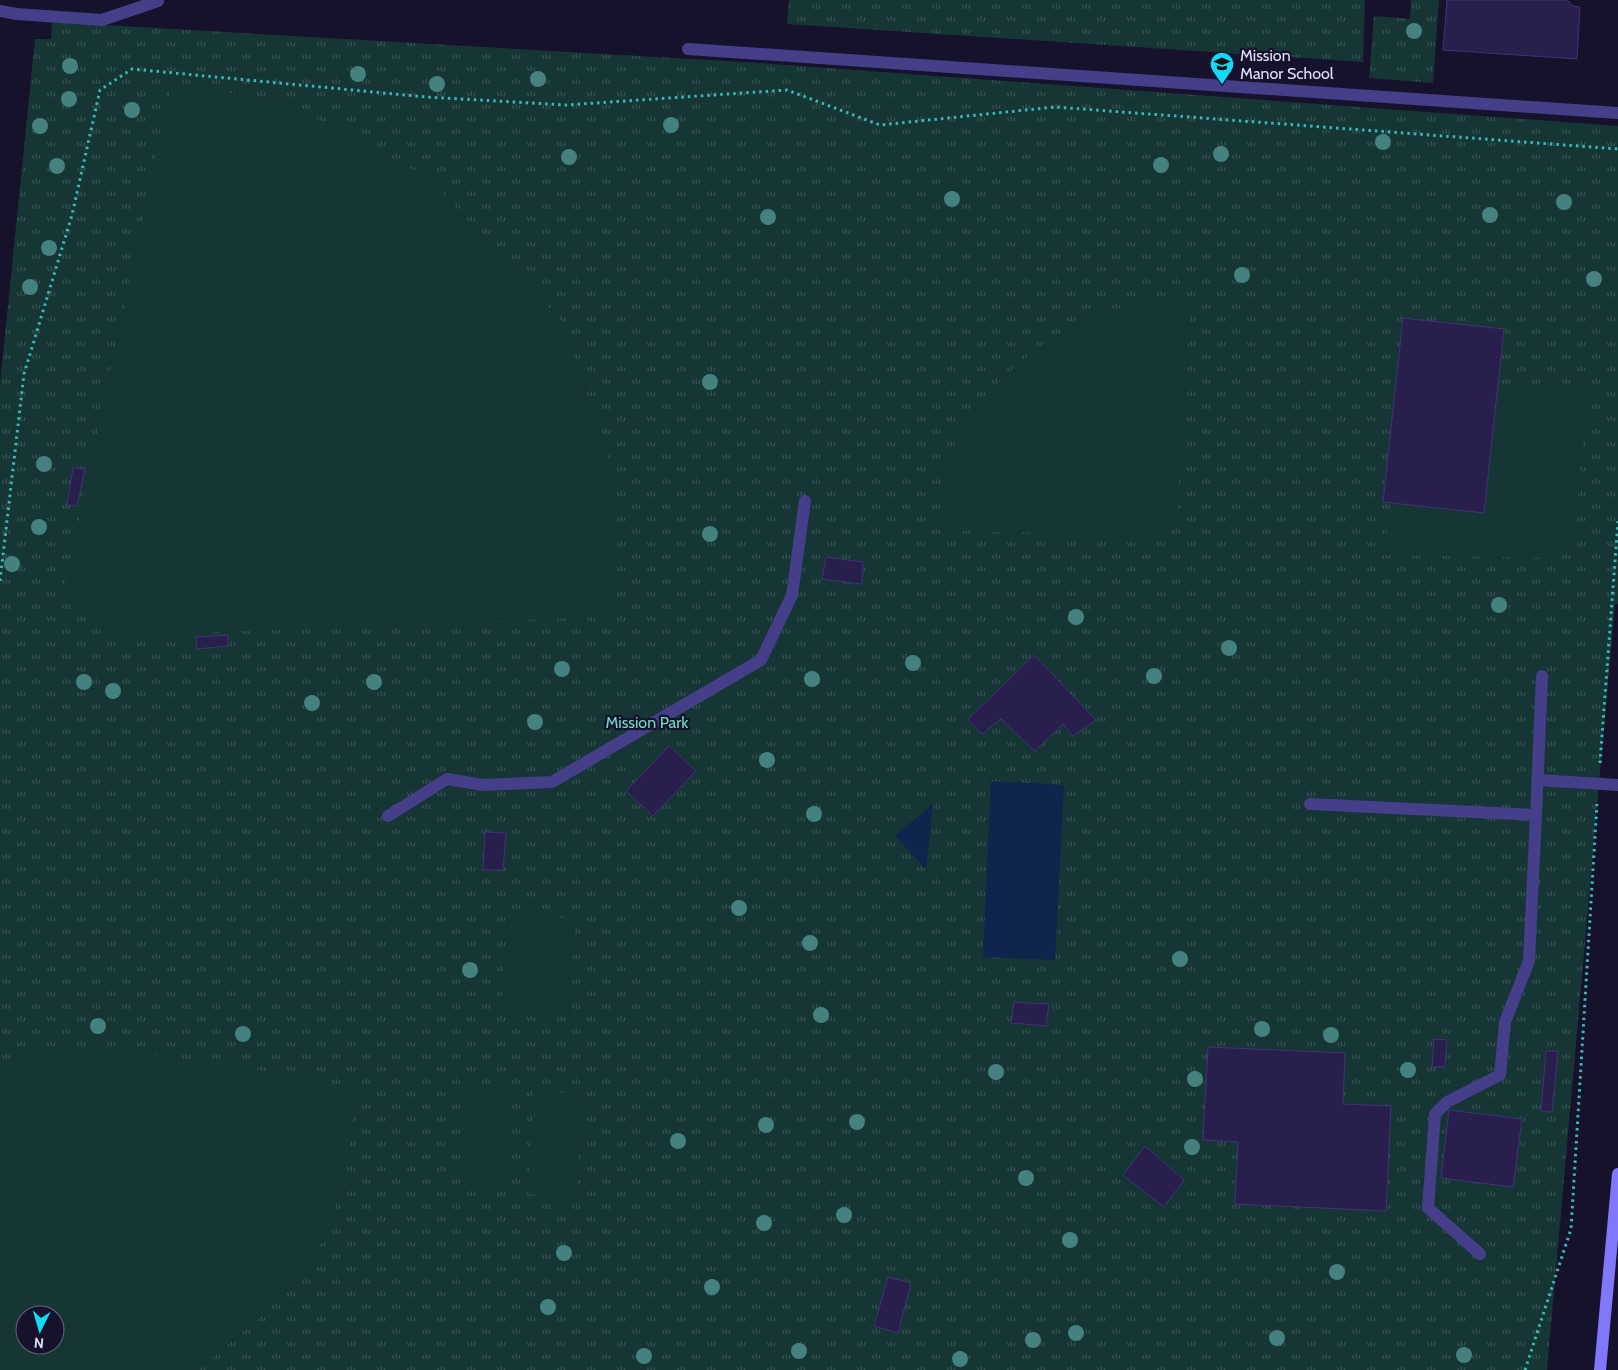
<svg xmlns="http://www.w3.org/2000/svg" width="1618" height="1370" viewBox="0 0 1618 1370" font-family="Cabin,sans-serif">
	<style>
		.grass { fill: url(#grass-tufts); fill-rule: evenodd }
		.pitch { fill: #163535; fill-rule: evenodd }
		.water { fill: #0f254d }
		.building { fill: #291f4c; stroke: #413277 }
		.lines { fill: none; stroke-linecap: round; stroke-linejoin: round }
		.path { stroke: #36bab5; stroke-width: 3; stroke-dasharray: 2.5 4; stroke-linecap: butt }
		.lane { stroke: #443f88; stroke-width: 12 }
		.secondary { stroke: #7f78fa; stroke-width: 12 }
		.tree { fill: #45827f }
		.labels { text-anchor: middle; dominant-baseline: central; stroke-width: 4.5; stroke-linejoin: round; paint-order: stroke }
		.poi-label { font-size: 16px; fill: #e2defe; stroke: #17122b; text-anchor: start }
		.park-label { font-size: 16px; fill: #6addc3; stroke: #17122b }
	</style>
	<defs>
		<pattern id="grass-tufts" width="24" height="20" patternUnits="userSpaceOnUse" patternTransform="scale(1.25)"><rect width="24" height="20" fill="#163535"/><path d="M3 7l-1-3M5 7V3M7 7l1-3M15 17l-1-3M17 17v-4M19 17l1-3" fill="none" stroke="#385253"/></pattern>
	</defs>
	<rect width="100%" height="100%" fill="#17122b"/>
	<g class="grass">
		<path d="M789 0H1365L1363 62 787 24Z"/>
		<path d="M1411 0H1439L1433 83 1369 78 1374 16 1410 19Z"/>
		<path d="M52 22 760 63 1618 126V604H1615L1547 1370H0V385L35 39H51ZM25 1315H55V1345H25Z"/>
	</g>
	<g class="pitch">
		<path d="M172 81 291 105 427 177 561 320 614 474 615 616 119 636 64 590Z"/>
		<path d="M1191 300 1176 525 1161 536 938 530 943 478 960 429 990 390 1033 351 1082 319 1144 301Z"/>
		<path d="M1536 384 1578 386 1589 389 1572 547 1558 558 1385 555 1387 522 1396 485 1490 389Z"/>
		<path d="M507 914 575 919 569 1016 502 1013Z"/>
		<path d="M47 1047 123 1050 246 1068 356 1088 350 1144 329 1234 260 1317 198 1370H0V1065ZM25 1315H55V1345H25Z"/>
		<path d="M466 1088 513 1090 508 1192 461 1189Z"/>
		<path d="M534 1091 582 1094 576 1197 528 1194Z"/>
	</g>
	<g class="water">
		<path d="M991 781 1064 785 1055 960 983 957Z"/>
		<path d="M933 804 926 869 895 836Z"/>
	</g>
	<g class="building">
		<path d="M1447 0H1567L1573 6 1580 7 1577 59 1443 50Z"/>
		<path d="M1403 318 1504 329 1484 513 1383 502Z"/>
		<path d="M73 468 85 469 77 506 67 505Z"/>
		<path d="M826 557 863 562 862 584 822 579Z"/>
		<path d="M228 635V646L197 649 196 637Z"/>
		<path d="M1034 655 1096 720 1073 736 1063 724 1035 751 1001 719 982 734 968 719Z"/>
		<path d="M669 746 696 771 653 816 626 791Z"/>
		<path d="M485 832 506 833 503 870H483Z"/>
		<path d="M1014 1002 1049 1004 1046 1026 1011 1023Z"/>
		<path d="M1434 1039 1447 1040 1445 1067H1432Z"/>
		<path d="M1208 1047 1345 1053 1343 1104 1391 1106 1386 1211 1235 1204 1238 1142 1203 1140Z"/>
		<path d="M1546 1051H1558L1552 1112 1541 1111Z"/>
		<path d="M1449 1110 1522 1119 1513 1187 1441 1178Z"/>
		<path d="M1145 1146 1184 1180 1164 1207 1123 1175Z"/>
		<path d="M888 1277 911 1283 898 1333 874 1326Z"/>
	</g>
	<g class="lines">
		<g class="path">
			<path d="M0 581 24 374 72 215 100 90 132 69 426 97 566 105 787 90 880 125 1055 107 1618 149"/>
			<path d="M1600 763 1618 521"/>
			<path d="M1525 1370 1571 1229 1597 804"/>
		</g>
		<g class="lane">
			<path d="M0 11 17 14 102 20 158 1"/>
			<path d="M688 49 1618 113"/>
			<path d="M1538 780 1618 785"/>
			<path d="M1310 804 1536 815"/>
			<path d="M388 816 447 779 483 785 552 782 761 660 792 595 805 501"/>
			<path d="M1480 1254 1428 1208 1435 1114 1447 1102 1500 1075 1505 1022 1529 961 1536 815 1542 676"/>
		</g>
		<path class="secondary" d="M1600 1370 1618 1174"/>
	</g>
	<g class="tree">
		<circle cx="1414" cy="31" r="8"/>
		<circle cx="70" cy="66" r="8"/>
		<circle cx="358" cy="74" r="8"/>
		<circle cx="538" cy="79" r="8"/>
		<circle cx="437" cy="84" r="8"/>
		<circle cx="69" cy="99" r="8"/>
		<circle cx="132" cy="110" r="8"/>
		<circle cx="671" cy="125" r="8"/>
		<circle cx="40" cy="126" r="8"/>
		<circle cx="1383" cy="142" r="8"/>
		<circle cx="1221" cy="154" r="8"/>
		<circle cx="569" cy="157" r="8"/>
		<circle cx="1161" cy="165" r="8"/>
		<circle cx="57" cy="166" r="8"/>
		<circle cx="952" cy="199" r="8"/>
		<circle cx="1564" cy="202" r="8"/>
		<circle cx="1490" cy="215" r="8"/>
		<circle cx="768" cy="217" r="8"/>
		<circle cx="49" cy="248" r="8"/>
		<circle cx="1242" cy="275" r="8"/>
		<circle cx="1594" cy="279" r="8"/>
		<circle cx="30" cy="287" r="8"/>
		<circle cx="710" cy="382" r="8"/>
		<circle cx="44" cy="464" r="8"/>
		<circle cx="39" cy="527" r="8"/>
		<circle cx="710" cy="534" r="8"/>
		<circle cx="12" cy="564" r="8"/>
		<circle cx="1499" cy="605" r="8"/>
		<circle cx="1076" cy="617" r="8"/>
		<circle cx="1229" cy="648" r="8"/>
		<circle cx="913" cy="663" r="8"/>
		<circle cx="562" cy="669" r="8"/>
		<circle cx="1154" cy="676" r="8"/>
		<circle cx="812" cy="679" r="8"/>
		<circle cx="84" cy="682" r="8"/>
		<circle cx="374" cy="682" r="8"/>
		<circle cx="113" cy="691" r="8"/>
		<circle cx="312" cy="703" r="8"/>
		<circle cx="535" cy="722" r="8"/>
		<circle cx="767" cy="760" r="8"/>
		<circle cx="814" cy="814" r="8"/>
		<circle cx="739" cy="908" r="8"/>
		<circle cx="810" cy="943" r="8"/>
		<circle cx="1180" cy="959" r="8"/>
		<circle cx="470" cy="970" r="8"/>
		<circle cx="821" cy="1015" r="8"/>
		<circle cx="98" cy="1026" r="8"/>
		<circle cx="1262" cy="1029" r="8"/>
		<circle cx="243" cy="1034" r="8"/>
		<circle cx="1331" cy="1035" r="8"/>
		<circle cx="1408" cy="1070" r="8"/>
		<circle cx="996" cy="1072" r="8"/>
		<circle cx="1195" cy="1079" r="8"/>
		<circle cx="857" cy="1122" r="8"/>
		<circle cx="766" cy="1125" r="8"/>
		<circle cx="678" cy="1141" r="8"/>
		<circle cx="1192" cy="1147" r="8"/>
		<circle cx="1026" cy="1178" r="8"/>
		<circle cx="844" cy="1215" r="8"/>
		<circle cx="764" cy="1223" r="8"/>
		<circle cx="1070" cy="1240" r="8"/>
		<circle cx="564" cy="1253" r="8"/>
		<circle cx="1337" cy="1272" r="8"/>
		<circle cx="712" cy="1287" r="8"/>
		<circle cx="548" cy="1307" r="8"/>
		<circle cx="1076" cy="1333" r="8"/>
		<circle cx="1277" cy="1338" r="8"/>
		<circle cx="1033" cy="1340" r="8"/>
		<circle cx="799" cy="1351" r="8"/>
		<circle cx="1464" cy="1355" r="8"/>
		<circle cx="644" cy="1356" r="8"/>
		<circle cx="960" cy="1359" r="8"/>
	</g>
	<defs>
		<symbol id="school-pin" viewBox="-11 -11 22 30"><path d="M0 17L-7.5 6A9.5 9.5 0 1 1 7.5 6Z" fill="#11daf6" stroke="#17122b"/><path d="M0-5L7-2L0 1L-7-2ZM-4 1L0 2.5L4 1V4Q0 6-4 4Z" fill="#111"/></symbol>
	</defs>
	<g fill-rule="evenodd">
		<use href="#school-pin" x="1208" y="50" width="28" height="38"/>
	</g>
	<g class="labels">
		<g class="poi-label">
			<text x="1240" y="55">Mission<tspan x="1240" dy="18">Manor School</tspan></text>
		</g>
		<g class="park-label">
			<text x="647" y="722">Mission Park</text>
		</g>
	</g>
	<g transform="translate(40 1330) rotate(185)"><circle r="24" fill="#17122b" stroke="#68647f"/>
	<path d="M0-4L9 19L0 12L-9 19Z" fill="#11daf6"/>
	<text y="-8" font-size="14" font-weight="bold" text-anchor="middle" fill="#e2defe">N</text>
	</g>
</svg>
